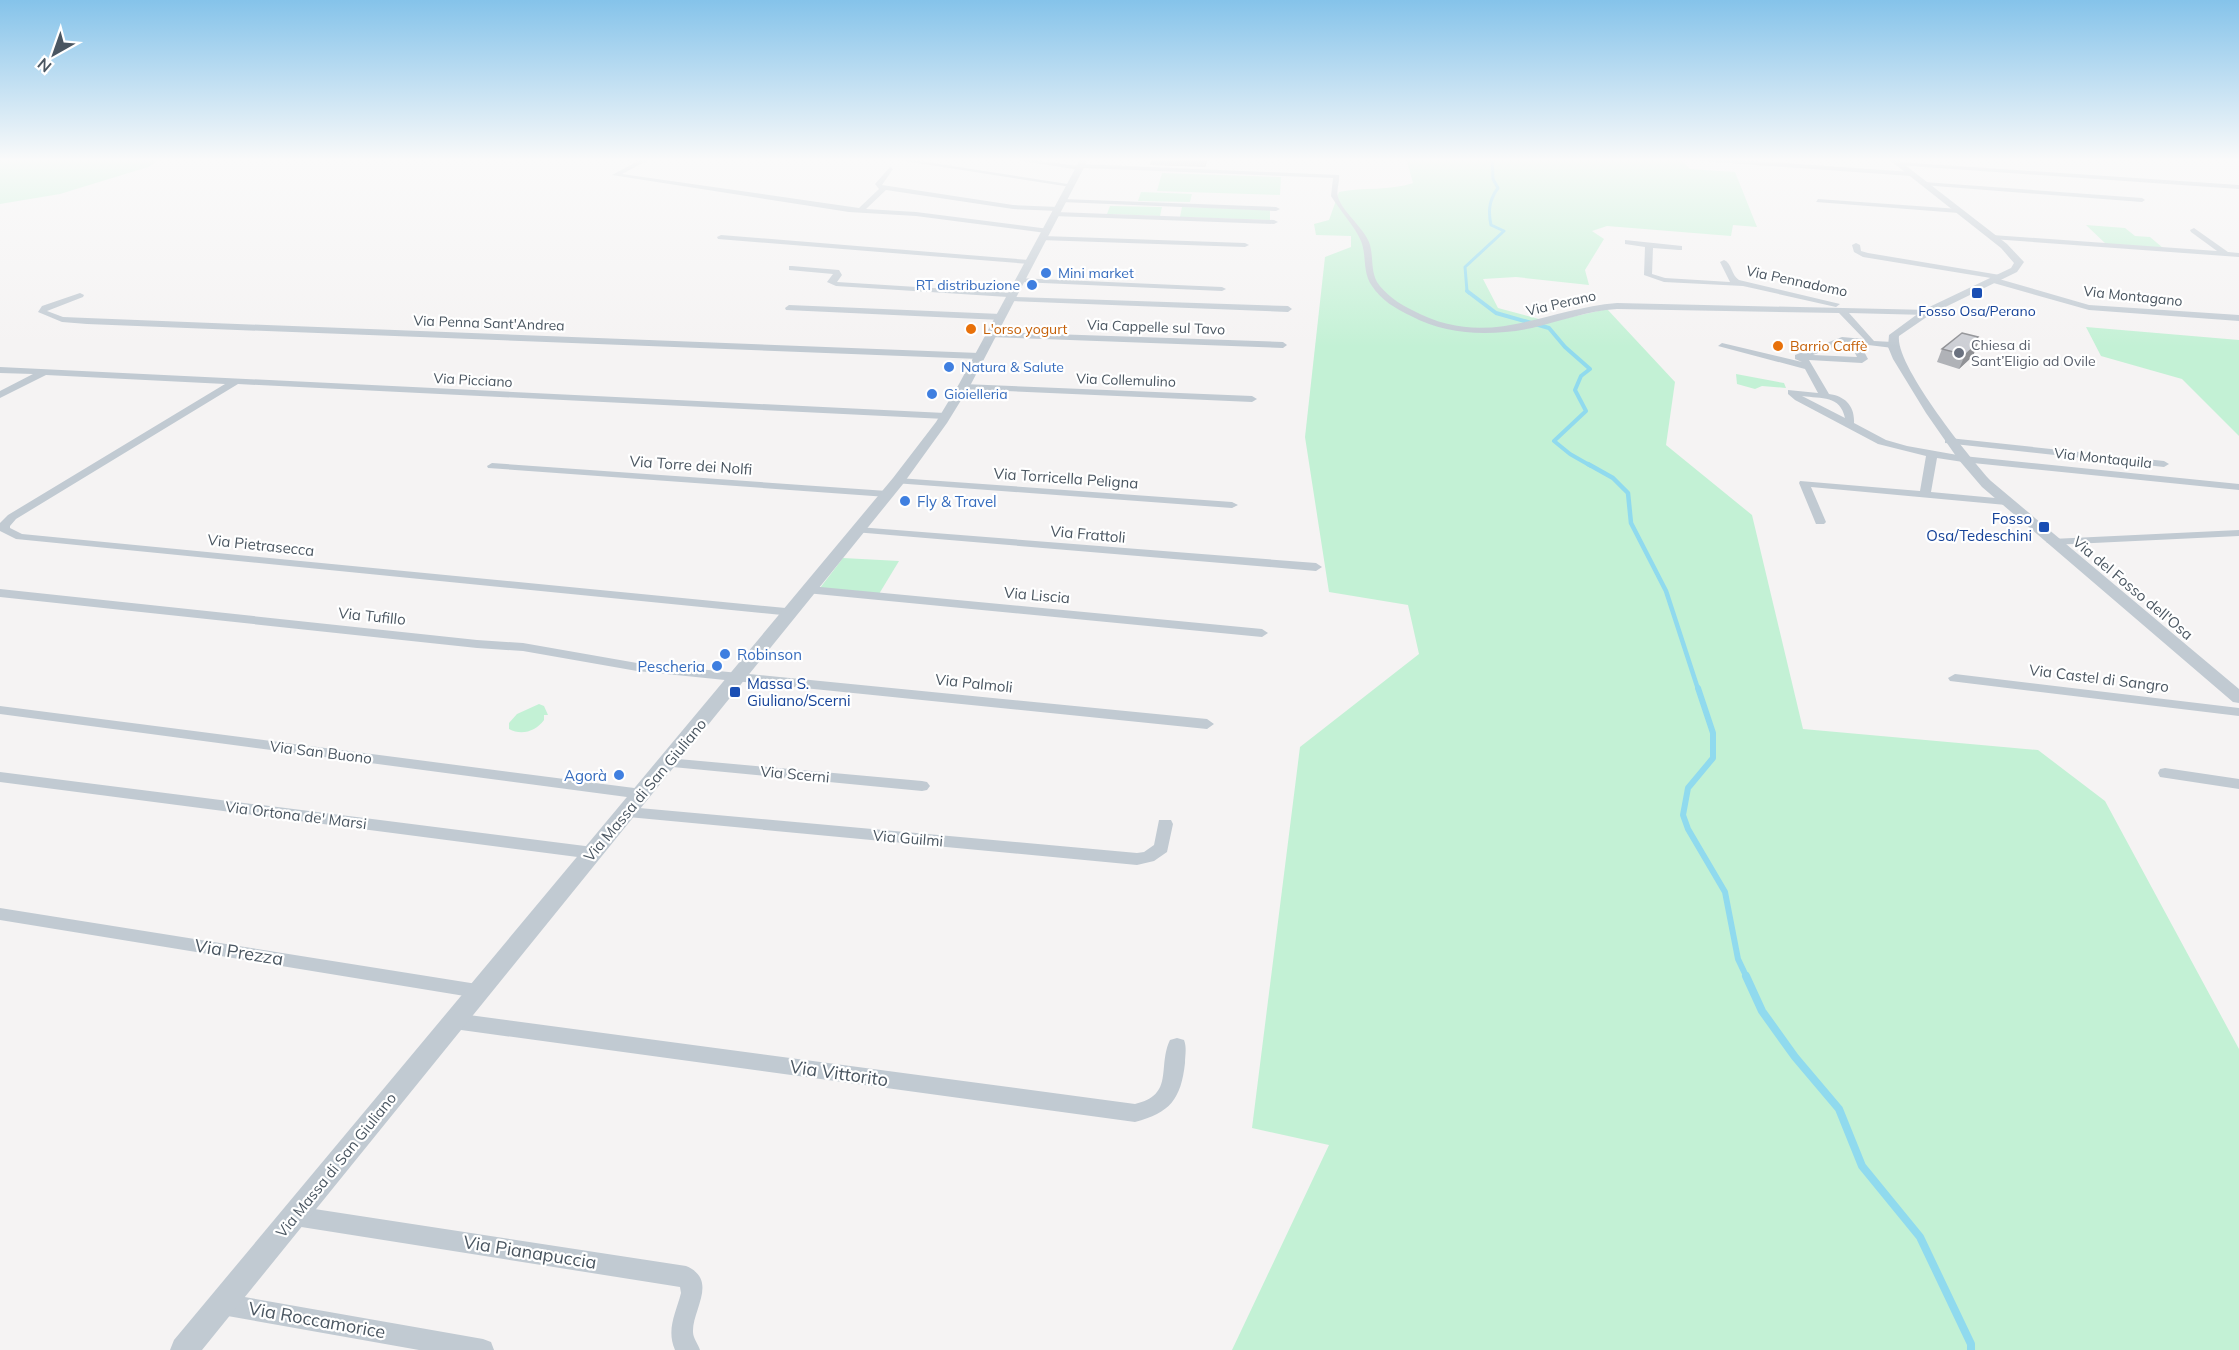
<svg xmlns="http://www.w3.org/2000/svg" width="2239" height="1350" viewBox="0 0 2239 1350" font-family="Mulish,sans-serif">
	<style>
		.green { fill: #c3f1d5 }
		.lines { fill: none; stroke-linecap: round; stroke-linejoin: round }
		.stream-far4 { stroke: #90daee; stroke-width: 3 }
		.stream-far3 { stroke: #90daee; stroke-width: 4 }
		.stream-far2 { stroke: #90daee; stroke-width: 4.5 }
		.stream-far1 { stroke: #90daee; stroke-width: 6 }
		.stream { stroke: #90daee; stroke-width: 8 }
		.minor { fill: #c1cad2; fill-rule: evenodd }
		.tertiary { fill: #c1cad2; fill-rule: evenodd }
		.wall { fill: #b0b2b7 }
		.shaded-wall { fill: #909195 }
		.building { fill: #cdcfd5; stroke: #909195; stroke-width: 1.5 }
		.shop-dot { fill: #3f7fe0; stroke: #fff; stroke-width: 2 }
		.transit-dot { fill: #1a4fb4; stroke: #fff; stroke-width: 2 }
		.food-dot { fill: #e8710a; stroke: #fff; stroke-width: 2 }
		.worship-dot { fill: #6b7280; stroke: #fff; stroke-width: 2 }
		.labels { text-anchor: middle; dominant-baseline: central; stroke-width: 4.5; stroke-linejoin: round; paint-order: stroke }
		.far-shop-label { font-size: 14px; fill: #366cbe; stroke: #fff; text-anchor: start }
		.far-street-label { font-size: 14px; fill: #4a5661; stroke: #fff }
		.far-transit-label { font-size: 14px; fill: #164399; stroke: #fff }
		.far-food-label { font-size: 14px; fill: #c56008; stroke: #fff; text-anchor: start }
		.far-worship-label { font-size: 14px; fill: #5b616d; stroke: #fff; text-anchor: start }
		.street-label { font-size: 15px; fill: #4a5661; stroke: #fff }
		.shop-label { font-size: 15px; fill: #366cbe; stroke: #fff; text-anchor: start }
		.transit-label { font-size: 15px; fill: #164399; stroke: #fff; text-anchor: end }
		.near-street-label { font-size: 18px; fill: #4a5661; stroke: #fff }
	</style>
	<rect width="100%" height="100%" fill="#f5f3f3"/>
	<g class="green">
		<path d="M0 158 17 160 27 158H163L148 167 60 194 0 204Z"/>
		<path d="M1406 158H1680L1690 169 1735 172 1757 227 1733 225 1731 236 1607 226 1592 231 1604 239 1585 270 1589 285 1516 277 1483 279 1498 308 1550 322 1607 309 1675 382 1666 445 1752 515 1803 729 2038 750 2105 801 2239 1049V1350H1232L1329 1145 1252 1128 1300 747 1419 654 1408 605 1329 592 1305 437 1325 257 1351 247V236L1316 235 1314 224 1329 220 1339 192C1363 187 1390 191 1413 183Z"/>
		<path d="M1162 173 1281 177 1280 195 1157 191Z"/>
		<path d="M1141 192 1192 194 1190 202 1138 201Z"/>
		<path d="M1110 206 1162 207 1160 216 1107 214Z"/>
		<path d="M1182 207 1270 210V220L1180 217Z"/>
		<path d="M2086 225 2125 228 2135 236 2150 237 2163 248 2106 244Z"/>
		<path d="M2086 327 2239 340V436L2182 379 2101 356Z"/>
		<path d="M1736 374 1784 383 1786 388 1762 386 1755 389 1737 384Z"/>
		<path d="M843 558 899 561 879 594 820 588Z"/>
		<path d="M539 704 544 706 548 715H544V720C536 731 522 736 509 729V723L517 714Z"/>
	</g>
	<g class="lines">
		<path class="stream-far4" d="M1469 293 1467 291 1465 267 1504 231 1491 225C1488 211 1489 200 1498 188L1493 179 1492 158"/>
		<path class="stream-far3" d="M1467 291 1496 313 1549 328 1565 347 1590 369 1581 376 1575 390 1586 411 1554 441 1570 454 1591 466"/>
		<path class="stream-far2" d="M1588 464 1613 478 1628 493 1631 523 1666 591 1698 689"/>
		<path class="stream-far1" d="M1698 688 1713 733V758L1688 788 1683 815 1688 829 1725 892 1738 959 1747 978"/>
		<path class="stream" d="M1746 976 1762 1011 1795 1057 1839 1109 1862 1166 1920 1237 1971 1344V1350"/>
		<g class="minor">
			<path d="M644 158H652L622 174 859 208 879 189 875 184 890 167 893 169 882 185 1013 205 1058 207 1062 209 1058 211 1013 209 886 190 866 209 916 212 1049 229V233H1046L916 216 849 212 612 175Z"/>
			<path d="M885 158H901L1074 185 1071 187Z"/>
			<path d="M1003 158H1020L1078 166 1081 164 1339 175C1340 181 1336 190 1338 197 1342 211 1362 226 1369 242 1374 255 1370 269 1377 282 1385 294 1399 304 1412 310 1488 351 1543 309 1617 303L1930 310V314L1927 315 1849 313 1874 341 1893 342 1897 345 1893 348 1860 344 1868 359 1862 363 1809 360 1829 394C1845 396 1855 406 1854 423L1886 440 1907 446 1963 456 2239 484V490L1963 462 1937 458 1931 492 2006 499 2012 502 2006 505 1811 487 1826 522 1824 524H1816L1799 483 1800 481 1920 491 1926 456 1878 444 1795 400 1788 394V390L1818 393 1805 369 1718 346 1722 343 1802 362 1795 359V355L1842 337 1864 339 1839 313 1617 309C1587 311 1561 321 1532 328 1492 336 1448 336 1411 316 1396 309 1381 300 1372 286 1362 272 1367 256 1361 241 1354 225 1340 211 1331 196L1333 178 1083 168 1080 170ZM1843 343H1850L1857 357 1813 355ZM1802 396C1822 399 1840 395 1845 418Z"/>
			<path d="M1684 158H1713L1911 172 1914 174 1911 176 1687 160Z"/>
			<path d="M2105 158H2131L2132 159 2129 161Z"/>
			<path d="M1898 162 2239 185V189L1896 165Z"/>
			<path d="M1924 182 2142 198 2145 200 2142 202 1922 185Z"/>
			<path d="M1063 199 1276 207 1280 209 1276 211 1061 202Z"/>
			<path d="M1818 199 1959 209 1963 211 1959 213 1816 202Z"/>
			<path d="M1056 212 1274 220 1278 222 1274 224 1053 216V212Z"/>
			<path d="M2194 228 2228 252 2239 253V257L1992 239 1988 237 1992 235 2217 251 2191 232 2190 230Z"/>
			<path d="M721 235 1029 260 1033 262 1029 264 718 239 717 237Z"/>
			<path d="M1043 236 1245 243 1249 245 1245 247 1040 240 1039 238Z"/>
			<path d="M1625 240 1682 246V250H1679L1653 248 1652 274 1665 278 1730 282 1720 262 1724 260C1732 263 1731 275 1739 280L1840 304 1836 307 1743 286 1664 282 1644 275 1645 247 1625 244Z"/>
			<path d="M1856 243 1860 245 1861 251 1868 253 2000 275 2004 277 1999 279 2089 305 2239 315V321L2089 310 1990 282 1991 278 1863 257 1854 252 1852 245Z"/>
			<path d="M792 266 839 270 842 275 837 282 1013 293H1016V297L1288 306 1292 309 1288 312 1011 301 1007 299 1008 297 836 286 827 282 833 274 789 270V266Z"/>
			<path d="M1017 278 1222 287 1226 289 1222 291 1020 282 1016 280Z"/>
			<path d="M80 293 84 295 83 297 47 311 63 317 87 318 979 353 984 356 979 359 87 324 62 322 38 312 42 306Z"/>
			<path d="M789 305 1001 314 1005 317 1001 320 786 310 785 308Z"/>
			<path d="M991 332 1283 342 1287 345 1283 348 988 337V333Z"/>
			<path d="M0 367 945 413 950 416 945 419 238 384 16 519 10 526V528L22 534 796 609 798 612 792 616 16 539 0 531V523L8 515 225 384 46 375 0 398V391L33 374 0 373Z"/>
			<path d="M963 384 1252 396 1257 399 1252 402 960 389V385Z"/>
			<path d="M1949 438 2164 461 2169 464 2164 467 1945 443V439Z"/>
			<path d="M492 463 887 491 892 494 887 497 488 468 487 466Z"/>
			<path d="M898 478 1232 502 1238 505 1232 508 894 483 893 481Z"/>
			<path d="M858 527 1316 563 1322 567 1316 571 854 532 852 530Z"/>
			<path d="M2239 530V536L2052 545 2046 542 2052 539Z"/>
			<path d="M810 586 1262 629 1268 633 1262 637 806 593 804 590 806 587Z"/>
			<path d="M0 589 477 640 523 643 637 663 1207 719 1214 724 1207 729 637 671 523 651 477 648 0 597Z"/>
			<path d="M1955 674 2239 708V716L1950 681 1948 678Z"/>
			<path d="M0 706 642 789 647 790 650 794 647 798 642 799 0 714Z"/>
			<path d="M667 758 922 781 927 782 930 786 927 790 922 791 662 766 660 763 662 760Z"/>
			<path d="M2165 768 2239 779V789L2160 777 2158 773 2160 769Z"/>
			<path d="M0 772 593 847 599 849 601 853 599 857 593 859 0 782Z"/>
			<path d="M628 807 1137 853 1144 852 1154 845 1159 820H1171L1173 824 1167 852 1154 861 1137 865 628 817 623 816 620 812 623 808Z"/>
			<path d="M0 908 477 984 483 986 486 991 483 996 477 998 0 920Z"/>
			<path d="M454 1013 1135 1104C1175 1095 1157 1067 1170 1040L1177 1038 1184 1040C1187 1048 1185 1055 1185 1063 1181 1099 1170 1113 1135 1122L454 1029 448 1026 445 1021 448 1016Z"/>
			<path d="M295 1206 686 1266C719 1280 692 1310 693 1332 693 1338 698 1344 700 1350H675C666 1329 676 1313 681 1293L680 1287 295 1226 288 1223 285 1216 288 1209Z"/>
			<path d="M222 1293 483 1339 491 1342 494 1350H419L222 1315 214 1312 211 1304 214 1296Z"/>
		</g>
		<g class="tertiary">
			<path d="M1081 158H1089L971 384 947 423 903 484 202 1350H170L174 1340 893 478 936 422 959 384Z"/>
			<path d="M1887 158H1896L2007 244 2024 262 2017 272 1931 314 1899 336C1895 365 1970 458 1991 481L2239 689V703L2233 702 1982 487 1958 459 1926 413 1893 359 1888 347 1889 335 1923 310 2011 268 2014 263 2001 248Z"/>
		</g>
	</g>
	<g class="wall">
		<path d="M1151 158H1208L1205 167 1150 165Z"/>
		<path d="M1976 342 1973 356 1959 369 1937 362 1942 349Z"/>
	</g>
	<g class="shaded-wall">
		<path d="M1205 158H1208L1205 167Z"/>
		<path d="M1978 337 1973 348 1978 343 1973 356 1959 369 1965 355 1973 342Z"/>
	</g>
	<path class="building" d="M1962 333 1978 337 1973 342 1978 343 1965 355 1942 349Z"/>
	<linearGradient id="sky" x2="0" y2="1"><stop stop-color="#85c3ea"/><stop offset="0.46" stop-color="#fafafa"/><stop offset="1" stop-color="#fafafa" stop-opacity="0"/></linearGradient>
	<rect width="2239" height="347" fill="url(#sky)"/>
	<g class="shop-dot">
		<circle cx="1046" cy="273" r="6"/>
		<circle cx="1032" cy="285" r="6"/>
		<circle cx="949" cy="367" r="6"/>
		<circle cx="932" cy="394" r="6"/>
		<circle cx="905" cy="501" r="6"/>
		<circle cx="725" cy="654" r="6"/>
		<circle cx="717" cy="666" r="6"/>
		<circle cx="619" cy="775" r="6"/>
	</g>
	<g class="transit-dot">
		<rect x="1971" y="287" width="12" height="12" rx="3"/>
		<rect x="2038" y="521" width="12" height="12" rx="3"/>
		<rect x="729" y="686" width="12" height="12" rx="3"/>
	</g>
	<g class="food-dot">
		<circle cx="971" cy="329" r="6"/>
		<circle cx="1778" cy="346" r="6"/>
	</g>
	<circle class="worship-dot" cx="1959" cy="353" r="6"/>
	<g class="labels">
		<g class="far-shop-label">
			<text x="1058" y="273">Mini market</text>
			<text x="1020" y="285" text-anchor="end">RT distribuzione</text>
			<text x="961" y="367">Natura &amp; Salute</text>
			<text x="944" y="394">Gioielleria</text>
		</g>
		<g class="far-street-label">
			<text transform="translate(1797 281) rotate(12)">Via Pennadomo</text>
			<text transform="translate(2133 296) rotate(6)">Via Montagano</text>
			<text transform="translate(1561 303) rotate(-13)">Via Perano</text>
			<text transform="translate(489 323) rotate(2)">Via Penna Sant'Andrea</text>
			<text transform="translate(1156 327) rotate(2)">Via Cappelle sul Tavo</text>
			<text transform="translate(473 380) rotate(3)">Via Picciano</text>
			<text transform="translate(1126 380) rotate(2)">Via Collemulino</text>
			<text transform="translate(2103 458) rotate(6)">Via Montaquila</text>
		</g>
		<g class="far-transit-label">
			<text x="1977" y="311">Fosso Osa/Perano</text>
		</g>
		<g class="far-food-label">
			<text x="983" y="329">L'orso yogurt</text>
			<text x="1790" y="346">Barrio Caffè</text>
		</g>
		<g class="far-worship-label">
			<text x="1971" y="345">Chiesa di<tspan x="1971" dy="16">Sant’Eligio ad Ovile</tspan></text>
		</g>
		<g class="street-label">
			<text transform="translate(691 465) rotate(4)">Via Torre dei Nolfi</text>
			<text transform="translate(1066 478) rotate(4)">Via Torricella Peligna</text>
			<text transform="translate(1088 534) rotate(5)">Via Frattoli</text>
			<text transform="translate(261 545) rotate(6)">Via Pietrasecca</text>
			<text transform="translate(2133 588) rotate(40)">Via del Fosso dell'Osa</text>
			<text transform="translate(1037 595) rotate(5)">Via Liscia</text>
			<text transform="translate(372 616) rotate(6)">Via Tufillo</text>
			<text transform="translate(2099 678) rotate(7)">Via Castel di Sangro</text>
			<text transform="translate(974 683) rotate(6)">Via Palmoli</text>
			<text transform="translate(321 752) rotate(7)">Via San Buono</text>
			<text transform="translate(795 774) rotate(5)">Via Scerni</text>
			<text transform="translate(645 790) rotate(-50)">Via Massa di San Giuliano</text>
			<text transform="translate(296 815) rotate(7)">Via Ortona de' Marsi</text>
			<text transform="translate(908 838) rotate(5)">Via Guilmi</text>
			<text transform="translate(336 1165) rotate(-51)">Via Massa di San Giuliano</text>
		</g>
		<g class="shop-label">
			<text x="917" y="501">Fly &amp; Travel</text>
			<text x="737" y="654">Robinson</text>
			<text x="705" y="666" text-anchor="end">Pescheria</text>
			<text x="607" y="775" text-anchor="end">Agorà</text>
		</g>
		<g class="transit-label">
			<text x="2032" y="518">Fosso<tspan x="2032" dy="17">Osa/Tedeschini</tspan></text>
			<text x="747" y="683" text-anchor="start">Massa S.<tspan x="747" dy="17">Giuliano/Scerni</tspan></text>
		</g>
		<g class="near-street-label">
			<text transform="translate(239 952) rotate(9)">Via Prezza</text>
			<text transform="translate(839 1073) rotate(8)">Via Vittorito</text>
			<text transform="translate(530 1252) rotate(9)">Via Pianapuccia</text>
			<text transform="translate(317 1320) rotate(10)">Via Roccamorice</text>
		</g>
	</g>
	<g transform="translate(54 54) rotate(220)" stroke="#ffffff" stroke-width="4.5" paint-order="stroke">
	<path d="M0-4.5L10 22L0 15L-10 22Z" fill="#4a5661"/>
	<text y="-9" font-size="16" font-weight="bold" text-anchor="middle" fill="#4a5661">N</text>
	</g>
</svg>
